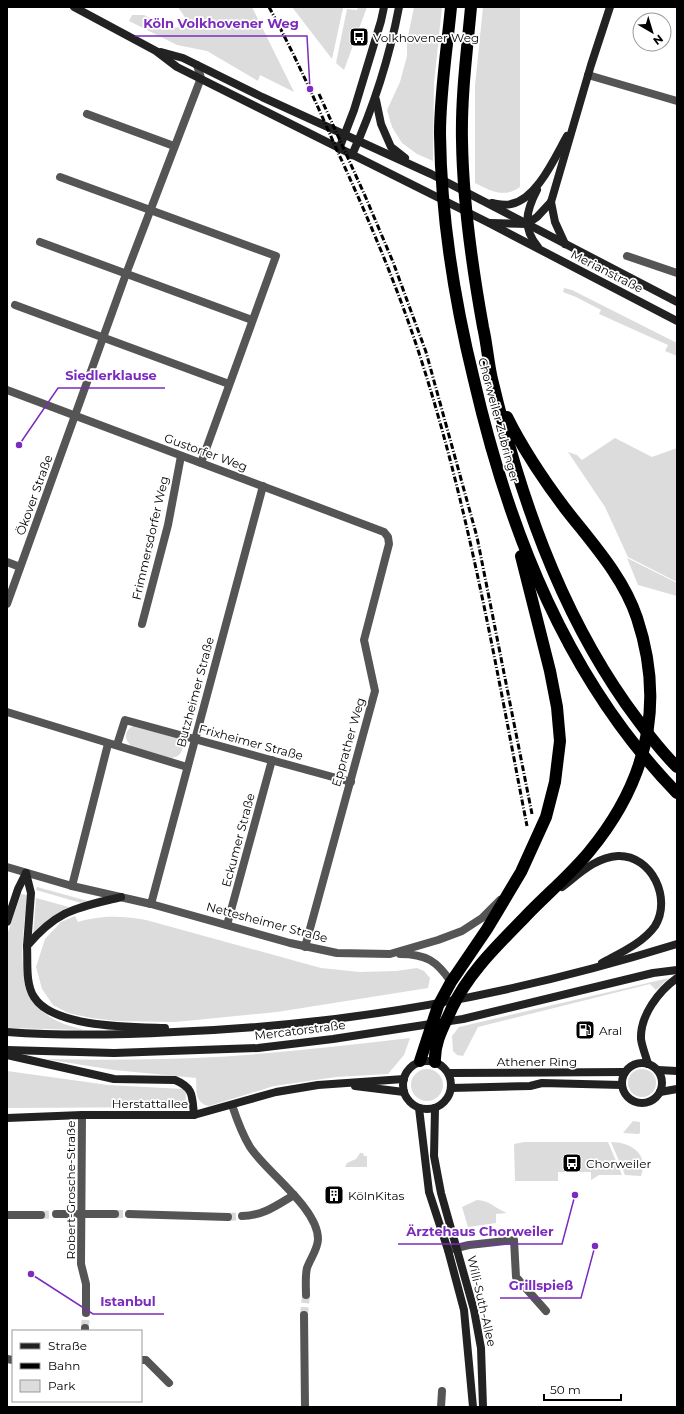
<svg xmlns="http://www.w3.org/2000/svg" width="684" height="1414" viewBox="0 0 684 1414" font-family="Montserrat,sans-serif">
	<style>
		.green { fill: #dcdcdc }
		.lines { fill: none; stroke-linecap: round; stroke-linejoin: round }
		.street-tunnel { stroke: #d9d9d9; stroke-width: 8; stroke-dasharray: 8 4; stroke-linecap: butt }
		.street { stroke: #555; stroke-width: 8 }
		.secondary { stroke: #222; stroke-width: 8 }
		.highway { stroke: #000; stroke-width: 12 }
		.rail { stroke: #000; stroke-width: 3; stroke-dasharray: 6 2 1 2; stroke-linecap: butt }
		.labels { text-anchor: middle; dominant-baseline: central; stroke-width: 3.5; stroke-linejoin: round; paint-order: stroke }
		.poi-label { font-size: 12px; fill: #000; stroke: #fff; text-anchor: start }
		.street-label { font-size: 12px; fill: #000; stroke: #fff }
		.leader { fill: none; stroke: #7b2cbf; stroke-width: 1.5 }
		.callout-dot { fill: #7b2cbf; stroke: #fff; stroke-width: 1.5 }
		.callout-label { font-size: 13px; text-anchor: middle; font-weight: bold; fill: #7b2cbf; stroke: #fff; stroke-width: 3.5; stroke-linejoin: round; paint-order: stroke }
	</style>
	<rect width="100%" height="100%" fill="#fff"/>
	<g class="green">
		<path d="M178 7H252L294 92 260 75 258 81 207 51 177 45 129 21 132 15H144L167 27 192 28Z"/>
		<path d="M292 7 343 8 332 59Z"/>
		<path d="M358 7H367L344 70 336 63 347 9 357 10Z"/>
		<path d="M414 7H442L434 83 433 161 417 154 402 143 392 127 387 110 400 82 407 56V41Z"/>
		<path d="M483 7H520V187C504 199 489 190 475 183V86Z"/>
		<path d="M564 288 572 290 677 343V356L665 351 668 345 599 314 601 310 576 297 563 292Z"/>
		<path d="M615 438 652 457 677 448V582L628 557 605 507 568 452 577 455 582 460Z"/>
		<path d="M627 558 677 583V596L638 585Z"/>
		<path d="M133 726H137L179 739C186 748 181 757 171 758L131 746C124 739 124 731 133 726Z"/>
		<path d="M37 887 88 901 81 903 36 890Z"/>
		<path d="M21 894 27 895C24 938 9 998 57 1021 65 1025 75 1027 84 1030L7 1028V935Z"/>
		<path d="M36 898 69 907 53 916 33 936Z"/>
		<path d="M75 916 78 922C103 915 120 916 146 920L321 968 360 972 396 971 417 968 424 971 430 978 428 988 277 1012 175 1022 117 1021 91 1018 68 1013 53 1005 42 989 36 967 45 939 61 922Z"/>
		<path d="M669 978 656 990 650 984 478 1027 463 1056 457 1055 453 1051 452 1036 459 1027Z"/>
		<path d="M410 1038 404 1055 388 1074 336 1077 274 1086 209 1106C194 1103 197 1090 196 1078L114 1070 45 1059C95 1060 145 1060 195 1058 267 1055 339 1046 410 1038Z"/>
		<circle cx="642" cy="1083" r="14"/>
		<circle cx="427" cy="1085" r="16"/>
		<path d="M7 1071 108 1085 183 1089 186 1093 185 1107 7 1108Z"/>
		<path d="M633 1121 640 1122V1133L638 1134 623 1133Z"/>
		<path d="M524 1142H608L622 1175H599L591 1180V1172H558V1181H515L514 1144Z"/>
		<path d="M611 1142C631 1142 649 1154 641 1176L625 1175Z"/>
		<path d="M360 1153H363L364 1156H367V1167H345L347 1163 356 1159Z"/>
		<path d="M477 1200C489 1200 496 1209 507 1213L496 1214V1223L468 1227 462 1207Z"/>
	</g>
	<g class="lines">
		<g class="street-tunnel">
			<path d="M115 1214H129"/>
			<path d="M41 1215 56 1214"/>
			<path d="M228 1217 242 1216"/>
			<path d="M304 1315 306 1295"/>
			<path d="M85 1328 86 1313"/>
		</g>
		<g class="street">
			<path d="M588 75 677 101"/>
			<path d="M87 114 174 146"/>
			<path d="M60 177 276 256 201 463"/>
			<path d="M40 242 252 320"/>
			<path d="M627 256 677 273"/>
			<path d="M15 305 229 384"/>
			<path d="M7 390 384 532 388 537 389 544 364 640 375 691 305 947"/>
			<path d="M7 562 20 567"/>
			<path d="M7 604 126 274 201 78 197 65"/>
			<path d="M142 624 168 525 181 456"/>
			<path d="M7 712 187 767"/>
			<path d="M117 745 125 720 351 782"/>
			<path d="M7 867 72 886 151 904 290 943 337 953 390 954 438 940 462 931 482 918 500 900"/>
			<path d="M72 886 108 744"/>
			<path d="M151 904 263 486"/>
			<path d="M227 925 272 760"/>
			<path d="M400 954C426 954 437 961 451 982"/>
			<path d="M232 1105C237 1120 242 1134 250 1147 266 1172 318 1208 318 1239 318 1249 310 1259 307 1268 305 1276 306 1287 306 1295"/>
			<path d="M82 1115 81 1264 86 1284V1313"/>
			<path d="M56 1214H115"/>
			<path d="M129 1214 228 1217"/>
			<path d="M7 1215H41"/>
			<path d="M242 1216C263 1216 277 1205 294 1195"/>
			<path d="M448 1250 469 1245 514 1240 516 1277 546 1311"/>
			<path d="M304 1315 305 1407"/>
			<path d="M85 1331V1328"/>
			<path d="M7 1359 13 1360"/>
			<path d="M141 1360H146L169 1383"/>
			<path d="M441 1407 442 1391"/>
		</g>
		<g class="secondary">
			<path d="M74 7 156 51 177 67 487 222 677 321"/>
			<path d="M161 52 183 58 262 97 431 174 677 302"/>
			<path d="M376 100 381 124 391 147 405 158"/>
			<path d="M339 149 354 110 381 21 384 7"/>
			<path d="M352 155C374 106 389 60 399 7"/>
			<path d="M537 190C526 211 522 228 538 247"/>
			<path d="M551 202 555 222 565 244"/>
			<path d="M492 203C498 204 505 206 511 204 537 199 555 157 567 136"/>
			<path d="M490 223 527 224 537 217 551 202 591 65 610 7"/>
			<path d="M26 873 31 893 27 946"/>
			<path d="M562 887C579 874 596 857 618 856 652 855 672 899 655 926 643 943 620 953 602 963"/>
			<path d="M121 897C77 908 58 909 27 946 28 961 25 983 34 997 53 1028 132 1027 165 1028"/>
			<path d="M7 922 18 889 26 873"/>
			<path d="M7 1032C63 1036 119 1035 174 1032 350 1025 509 996 677 944"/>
			<path d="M7 1050 114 1053 258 1048 333 1039 463 1019 653 973 677 970"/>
			<path d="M7 1055 114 1079 175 1080C194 1088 192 1096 194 1115"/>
			<circle cx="427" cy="1085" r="24"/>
			<circle cx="642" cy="1083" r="20"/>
			<path d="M648 1064C646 1056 642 1047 641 1039 640 1015 659 991 677 978"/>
			<path d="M658 1070 677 1071"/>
			<path d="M449 1073 625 1072"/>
			<path d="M355 1086 404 1092"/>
			<path d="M451 1088 530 1086 542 1083 622 1085"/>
			<path d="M660 1092 677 1089"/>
			<path d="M419 1108 429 1192 448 1250 464 1310 473 1407"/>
			<path d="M435 1108 434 1156 441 1193 474 1310 481 1348 483 1407"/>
			<path d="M7 1118 82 1115H194L276 1092 318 1085 404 1079"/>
		</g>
		<g class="highway">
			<path d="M451 7C447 49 440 92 440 134 441 217 454 299 474 380 509 531 567 680 677 793"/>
			<path d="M471 7C467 51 461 96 462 141 463 203 472 266 483 327 487 344 488 362 492 379 519 493 558 607 626 704 642 726 658 748 677 767"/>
			<path d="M420 1061 438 1006 451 982 487 929 521 872 546 817 555 782 560 741 557 707 550 671 521 556"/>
			<path d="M435 1062C434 1042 444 1026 452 1008 469 972 498 945 525 917 546 895 570 875 589 852 647 782 666 705 637 618 623 576 591 542 564 507 543 479 523 449 507 417"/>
		</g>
		<g class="rail">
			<path d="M269 7C294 53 315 100 336 148 367 215 396 283 419 353 469 507 496 667 527 826"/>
			<path d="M319 94 366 198 393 262 426 352 477 537 532 814"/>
		</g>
	</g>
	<defs>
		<symbol id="bus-square" viewBox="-11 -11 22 22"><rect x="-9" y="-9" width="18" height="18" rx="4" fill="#000" stroke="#fff"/><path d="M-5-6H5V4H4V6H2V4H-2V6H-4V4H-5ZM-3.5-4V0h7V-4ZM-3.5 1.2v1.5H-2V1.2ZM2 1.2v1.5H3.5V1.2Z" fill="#fff"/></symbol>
		<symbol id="fuel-square" viewBox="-11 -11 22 22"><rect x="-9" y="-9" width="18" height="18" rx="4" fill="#000" stroke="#fff"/><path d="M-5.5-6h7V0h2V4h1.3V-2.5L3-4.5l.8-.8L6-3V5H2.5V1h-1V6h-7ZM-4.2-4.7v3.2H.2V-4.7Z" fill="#fff"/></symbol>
		<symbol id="building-square" viewBox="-11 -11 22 22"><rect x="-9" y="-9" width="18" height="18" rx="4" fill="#000" stroke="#fff"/><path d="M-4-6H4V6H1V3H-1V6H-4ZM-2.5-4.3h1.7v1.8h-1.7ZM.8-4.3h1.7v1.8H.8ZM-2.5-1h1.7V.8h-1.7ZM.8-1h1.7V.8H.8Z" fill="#fff"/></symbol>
	</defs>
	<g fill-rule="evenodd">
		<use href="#bus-square" x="348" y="26" width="22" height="22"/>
		<use href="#fuel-square" x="574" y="1019" width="22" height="22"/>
		<use href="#bus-square" x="561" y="1152" width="22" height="22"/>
		<use href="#building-square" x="323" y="1184" width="22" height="22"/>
	</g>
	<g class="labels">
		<g class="poi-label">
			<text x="373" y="37">Volkhovener Weg</text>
			<text x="599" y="1030">Aral</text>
			<text x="586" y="1163">Chorweiler</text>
			<text x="348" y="1195">KölnKitas</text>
		</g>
		<g class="street-label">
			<text transform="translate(607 271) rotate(27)">Merianstraße</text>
			<text transform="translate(499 420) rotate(75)">Chorweiler Zubringer</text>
			<text transform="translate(206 452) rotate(20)">Gustorfer Weg</text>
			<text transform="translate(34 495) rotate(-70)">Ökover Straße</text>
			<text transform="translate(150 538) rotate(-77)">Frimmersdorfer Weg</text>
			<text transform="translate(195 692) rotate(-75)">Butzheimer Straße</text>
			<text transform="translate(251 742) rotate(15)">Frixheimer Straße</text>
			<text transform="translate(348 742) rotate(-74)">Epprather Weg</text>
			<text transform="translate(238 840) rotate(-75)">Eckumer Straße</text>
			<text transform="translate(267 922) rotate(15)">Nettesheimer Straße</text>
			<text transform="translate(300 1030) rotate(-7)">Mercatorstraße</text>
			<text x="537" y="1061">Athener Ring</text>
			<text x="150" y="1103">Herstattallee</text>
			<text transform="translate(70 1190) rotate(-90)">Robert-Grosche-Straße</text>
			<text transform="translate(482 1301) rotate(77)">Willi-Suth-Allee</text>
		</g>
	</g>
	<path class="leader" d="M310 89L307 36H135M19 445L58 388H165M575 1195L562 1244H398M595 1246L581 1298H500M31 1274L93 1314H164"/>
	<g class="callout-dot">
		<circle cx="310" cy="89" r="4"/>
		<circle cx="19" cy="445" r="4"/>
		<circle cx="575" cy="1195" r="4"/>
		<circle cx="595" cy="1246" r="4"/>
		<circle cx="31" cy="1274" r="4"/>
	</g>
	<g class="callout-label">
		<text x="221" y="28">Köln Volkhovener Weg</text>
		<text x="111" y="380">Siedlerklause</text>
		<text x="480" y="1236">Ärztehaus Chorweiler</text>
		<text x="541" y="1290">Grillspieß</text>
		<text x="128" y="1306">Istanbul</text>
	</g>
	<rect width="684" height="1414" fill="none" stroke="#000000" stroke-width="16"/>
	<rect x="12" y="1330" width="130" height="72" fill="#ffffff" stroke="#999999"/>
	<rect x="20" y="1343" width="20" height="6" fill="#222222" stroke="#999999"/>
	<text x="48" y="1350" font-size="12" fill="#000000">Straße</text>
	<rect x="20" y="1363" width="20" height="6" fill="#000000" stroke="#999999"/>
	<text x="48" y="1370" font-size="12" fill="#000000">Bahn</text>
	<rect x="20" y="1380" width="20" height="12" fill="#dcdcdc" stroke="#999999"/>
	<text x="48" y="1390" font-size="12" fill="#000000">Park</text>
	<g transform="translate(652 32) rotate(142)"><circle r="19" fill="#ffffff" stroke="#999999"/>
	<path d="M0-3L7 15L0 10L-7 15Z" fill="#000000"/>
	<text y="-6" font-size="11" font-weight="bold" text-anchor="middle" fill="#000000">N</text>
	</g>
	<path d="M544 1394v6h77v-6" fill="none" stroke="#000000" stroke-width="2"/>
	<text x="550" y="1394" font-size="12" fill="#000000" stroke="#ffffff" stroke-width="3" paint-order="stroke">50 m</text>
</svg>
